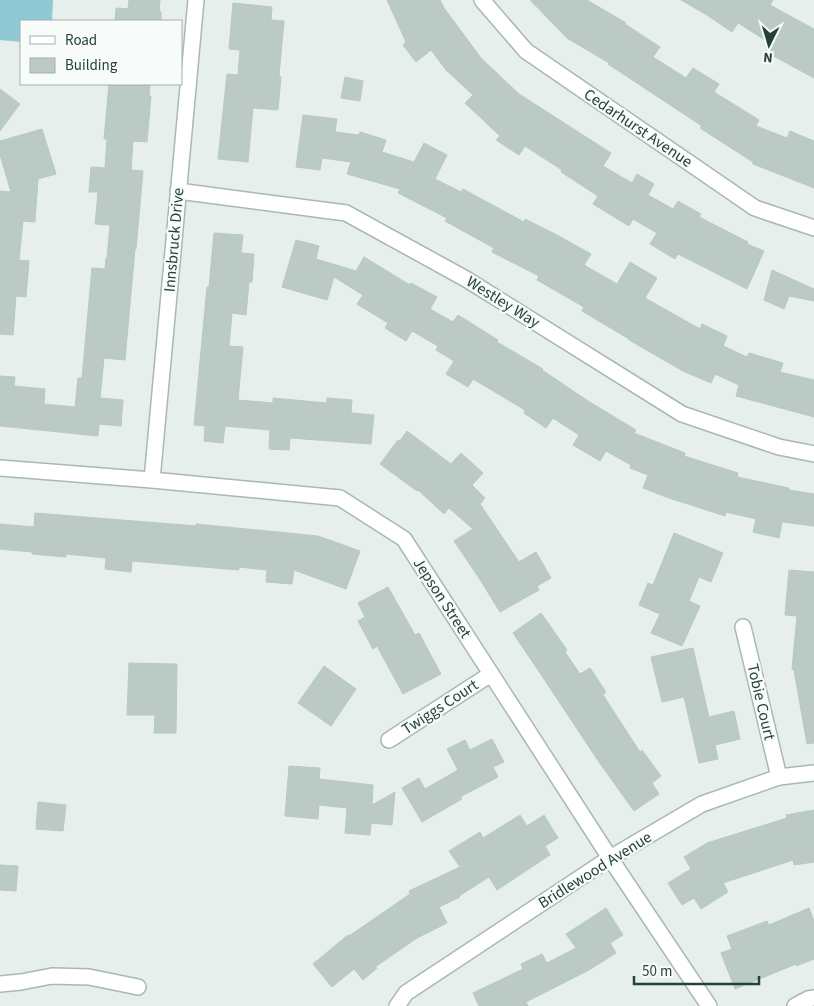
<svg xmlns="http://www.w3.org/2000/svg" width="814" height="1006" viewBox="0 0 814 1006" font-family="'Source Sans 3',sans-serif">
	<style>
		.water { fill: #8ec9d4 }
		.building { fill: #bbcac4; stroke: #b8c9c2 }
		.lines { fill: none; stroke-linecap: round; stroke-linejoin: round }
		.minor-casing { stroke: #a8b8b2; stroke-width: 18 }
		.minor { stroke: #fff; stroke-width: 15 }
		.labels { text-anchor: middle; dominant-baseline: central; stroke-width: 4.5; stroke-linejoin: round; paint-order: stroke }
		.street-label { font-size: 16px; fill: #24423a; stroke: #f7fbf9 }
	</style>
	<rect width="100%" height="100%" fill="#e6efeb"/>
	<path class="water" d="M0 0H53L52 21H21V42L0 40Z"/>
	<g class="building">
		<path d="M129 0H160L159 11 161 12V21H115L116 8 128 9Z"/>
		<path d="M387 0H440L444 8 481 58 519 94 611 153 603 166 632 183 637 174 654 184 648 195 673 209 678 201 701 214 699 217 748 242 747 244 764 251 747 289 678 254 675 259 650 244 657 233 633 219 629 226 593 204 598 196 561 172 562 170 525 146 519 155 496 140 500 136 465 103 473 95 446 70 431 50 416 62 403 45 406 42Z"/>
		<path d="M530 0H587L626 23 625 24 660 47 653 57 686 78 693 68 719 84 714 92 759 120 756 126 787 138 790 131 814 141V188L753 164V162L700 128 702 126 608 64 609 63 567 38Z"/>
		<path d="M681 0H773L770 5 814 29V78L766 52 770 43 738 23 732 32 707 15Z"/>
		<path d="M233 3 272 7 271 20 284 21 279 76 281 77 278 110 253 108 248 162 218 159 227 74 238 75 240 50 229 49Z"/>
		<path d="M345 77 363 81 360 101 341 98Z"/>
		<path d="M109 84H150L149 96H151L147 142 133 141 131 170 143 171 136 249H135L125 360 104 358 100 398 123 400 121 426 99 424 98 436 0 426V376L15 377 14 386 45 389 44 404 75 407 78 378H82L92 268 105 269 106 258H107L110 225 95 224 98 192H89L91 167 105 168 107 139H104Z"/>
		<path d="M0 89 20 104 0 131Z"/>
		<path d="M303 115 337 119 335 132 359 135 360 132 386 140 382 152 414 162 424 143 447 155 435 179 461 192 463 189 524 222 525 219 557 235 591 254 584 265 617 284 630 262 657 278 645 298 700 329 702 324 727 336 723 346 747 357 749 353 783 363 780 372 814 380V417L736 396 739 385 715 374 711 383 683 371 629 340V339L582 311 584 307 537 280 539 276 492 252 494 248 445 221 447 218 398 193 400 189 347 174 351 162 322 158 320 170 296 167Z"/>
		<path d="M42 129 56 174 38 179 35 222 23 221 19 260 29 261 26 297 16 296 13 335 0 334V191L11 192 0 155V141Z"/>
		<path d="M214 233 243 235 241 253 254 254 252 282H249L246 315 232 313 229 346 243 347 238 400 273 403V398L327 403V398L352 400 351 413 374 415 371 444 290 438 289 450 269 449 270 430 225 426 223 443 204 441 205 426 194 425 207 287H209Z"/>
		<path d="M296 240 319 246 316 259 356 271 364 257 410 285 411 283 437 297 430 309 453 322 458 315 498 340 497 342 543 369 542 370 588 401 636 430 634 433 685 453 684 456 738 473 737 477 789 488V490L814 494V526L782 522 779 538 753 532 756 519 726 512 725 516 666 497 643 488 648 475 630 468 631 465 606 451 600 461 573 445 579 435 553 418 546 428 524 413 525 410 473 379 468 387 446 374 454 361 436 350 438 346 412 331 406 341 385 328 388 323 357 304 363 295 334 277 327 300 282 287Z"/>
		<path d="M772 270 814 289V301L789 296 784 309 764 300Z"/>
		<path d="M407 431 451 464 461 453 483 473 472 485 485 498 480 504 519 562 536 552 551 578 537 586 539 590 500 612 479 578 454 541 473 529 449 508 444 514 418 490 417 491 380 464 398 440 400 441Z"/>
		<path d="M35 513 196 526V524L318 536 360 551 346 589 294 570 292 584 266 582 267 570 239 567V570L132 561 131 572 105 569 106 558 66 554V557L32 554V552L0 549V524L34 527Z"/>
		<path d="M674 533 723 553 711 582 699 577 689 601 700 606 682 646 651 633 660 614 639 605 648 583 653 585Z"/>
		<path d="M789 570 814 572V743L807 744 794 670 792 669 797 616 785 615Z"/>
		<path d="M388 587 415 635 419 633 441 674 403 694 377 646 373 649 358 621 365 617 358 603Z"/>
		<path d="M541 613 567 650 565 652 580 674 590 668 606 692 603 695 640 752 642 750 661 776 652 783 659 794 634 811 599 762 536 667 513 633Z"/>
		<path d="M693 648 709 717 734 711 740 739 715 745 718 759 699 763 684 697 662 702 651 657Z"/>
		<path d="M129 663 177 664 176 733H154L155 715H127Z"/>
		<path d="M324 666 356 689 331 726 298 703Z"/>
		<path d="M492 739 504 762 493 767 498 777 460 797 462 799 422 822 402 788 419 778 425 789 458 770 447 749 465 740 470 750Z"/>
		<path d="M289 766 320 768 319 779 373 785 372 805 395 792 392 825 371 823 370 835 345 833 347 808 319 805 318 819 285 816Z"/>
		<path d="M38 802 66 805 63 831 36 829Z"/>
		<path d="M814 810V862L794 865 793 860 723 883 728 892 701 909 694 898 682 905 668 883 691 869 684 857 707 843 787 818 786 815Z"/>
		<path d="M520 815 527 826 544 815 558 838 545 846 550 855 497 890 489 877 459 896 460 897 439 907 447 923 417 938 375 967 377 968 363 980 354 969 332 987 313 964 348 935 349 936 410 894 409 891 460 867 449 851 480 832 483 838Z"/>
		<path d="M0 865 18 866 16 891 0 890Z"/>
		<path d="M606 908 623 935 610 943 616 953 589 970 526 1002 528 1006H479L473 993 523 969 521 964 542 954 547 963 576 948 566 934Z"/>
		<path d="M809 908 814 921V959L796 966V964L735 989 721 953 732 949 727 936 767 921 769 925Z"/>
	</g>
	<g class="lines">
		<defs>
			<g id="minor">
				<path d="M482 0 526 51 755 208 814 228"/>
				<path d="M178 191 346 213 466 279 682 414 779 447 814 454"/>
				<path d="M0 468 152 480 340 498 404 539 610 858 709 1006"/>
				<path d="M152 480 196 0"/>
				<path d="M743 627 779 777"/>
				<path d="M389 740 491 674"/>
				<path d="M0 984 21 982 52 976 89 977 138 987"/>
				<path d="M397 1006 406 993 610 858 702 804 779 777 814 773"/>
				<path d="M795 1006 808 999 814 998"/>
			</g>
		</defs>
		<use href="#minor" class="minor-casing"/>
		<use href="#minor" class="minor"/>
	</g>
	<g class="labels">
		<g class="street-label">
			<text transform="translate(638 128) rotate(34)">Cedarhurst Avenue</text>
			<text transform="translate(174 240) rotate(-85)">Innsbruck Drive</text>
			<text transform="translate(503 302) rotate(32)">Westley Way</text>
			<text transform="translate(442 598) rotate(57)">Jepson Street</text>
			<text transform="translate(761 702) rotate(77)">Tobie Court</text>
			<text transform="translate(440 707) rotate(-33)">Twiggs Court</text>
			<text transform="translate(595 870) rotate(-32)">Bridlewood Avenue</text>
		</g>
	</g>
	<rect x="20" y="20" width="162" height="65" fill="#f7fbf9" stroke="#a3b1ad"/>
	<rect x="30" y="36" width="25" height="8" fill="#ffffff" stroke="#a3b1ad"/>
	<text x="65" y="45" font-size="15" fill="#24423a">Road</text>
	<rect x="30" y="58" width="25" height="15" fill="#bbcac4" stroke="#a3b1ad"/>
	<text x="65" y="70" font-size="15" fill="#24423a">Building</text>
	<g transform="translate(769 45) rotate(185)" stroke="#f7fbf9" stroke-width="4" paint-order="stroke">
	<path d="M0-4L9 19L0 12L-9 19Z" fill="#24423a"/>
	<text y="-8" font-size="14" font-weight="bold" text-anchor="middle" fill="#24423a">N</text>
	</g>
	<path d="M634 976v8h125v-8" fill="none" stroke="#24423a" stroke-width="2.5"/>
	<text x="642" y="976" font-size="15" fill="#24423a" stroke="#f7fbf9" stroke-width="4" paint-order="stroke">50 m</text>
</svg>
